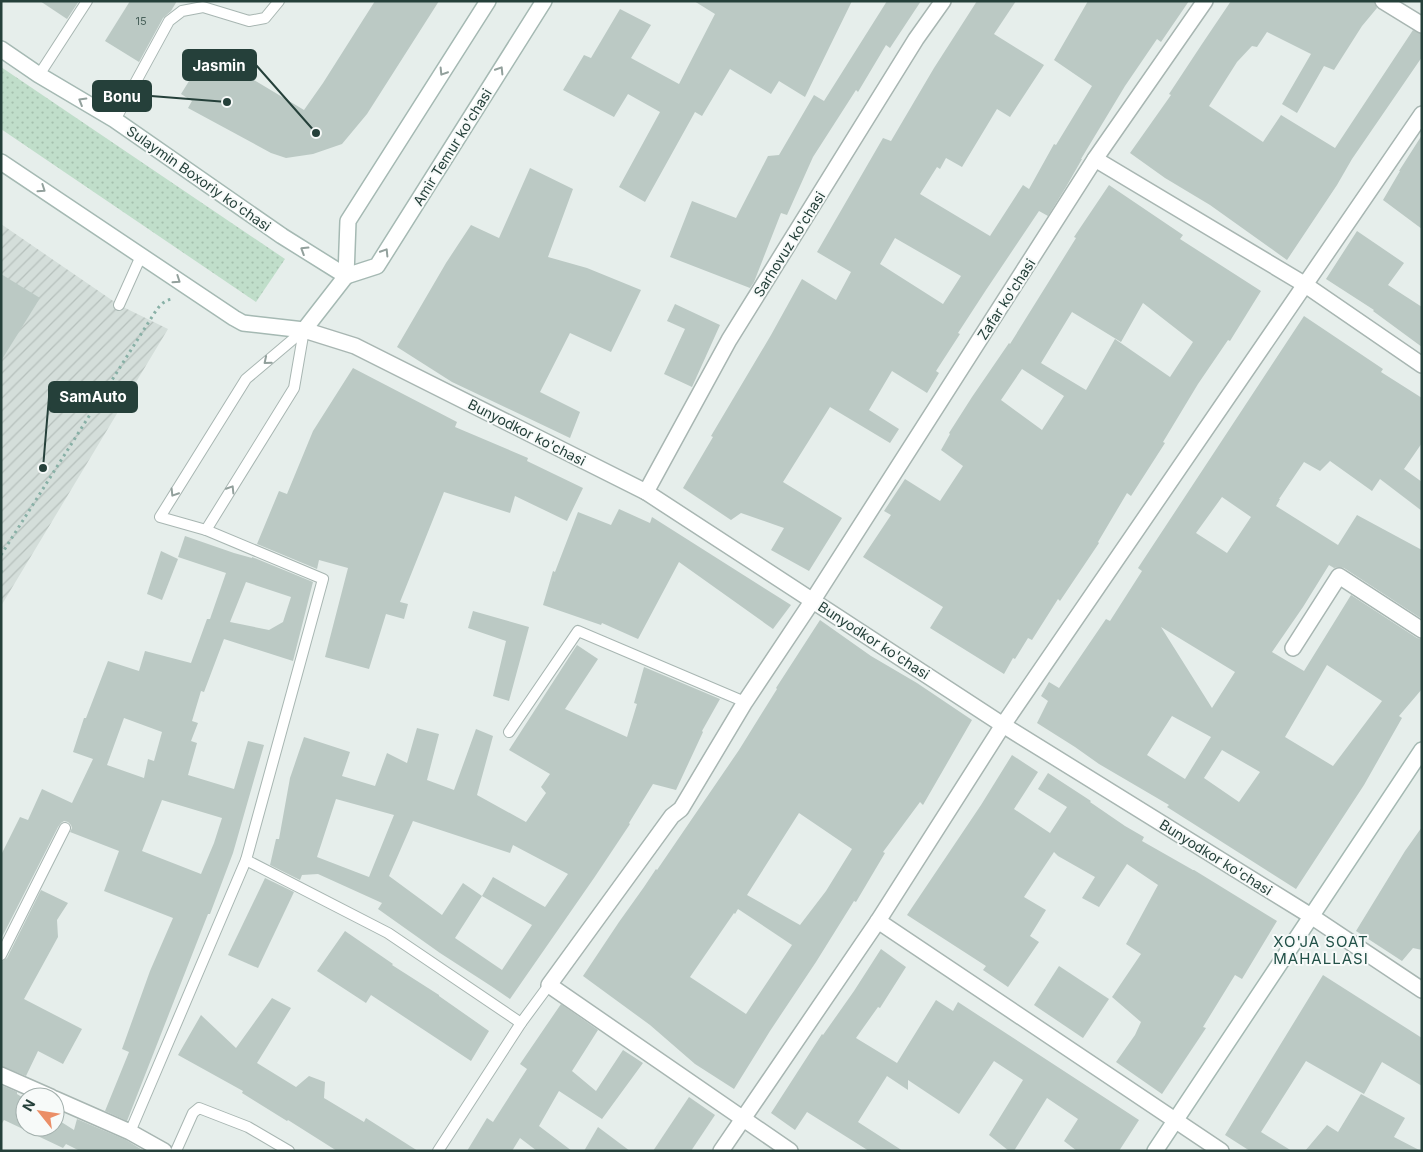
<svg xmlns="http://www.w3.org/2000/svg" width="1423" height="1152" viewBox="0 0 1423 1152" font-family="Inter,sans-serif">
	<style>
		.industrial { fill: url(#industrial-furrows) }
		.park { fill: url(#park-dots) }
		.building { fill: #bbc9c4; fill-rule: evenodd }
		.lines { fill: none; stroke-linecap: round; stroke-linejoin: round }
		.lane-casing { stroke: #a8b6b2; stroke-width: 12 }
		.street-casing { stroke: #a8b6b2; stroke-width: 18 }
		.secondary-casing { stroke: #a5b9b3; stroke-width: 18 }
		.path { stroke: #88b0a6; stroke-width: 3; stroke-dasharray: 2.5 4; stroke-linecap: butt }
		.lane { stroke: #fff; stroke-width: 10 }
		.street { stroke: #fff; stroke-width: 15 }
		.secondary { stroke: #fff; stroke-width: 15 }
		.oneway { stroke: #92a09c }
		.labels { text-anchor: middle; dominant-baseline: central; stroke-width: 4; stroke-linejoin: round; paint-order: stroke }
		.number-label { font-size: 11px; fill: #4a625c }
		.street-label { font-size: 14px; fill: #25403a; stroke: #f7faf9 }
		.neighbourhood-label { font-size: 15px; letter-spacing: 1px; fill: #225148; stroke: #f7faf9 }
		.leader { fill: none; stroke: #25403a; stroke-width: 2 }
		.callout-dot { fill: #25403a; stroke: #f7faf9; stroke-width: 2 }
		.callout { fill: #25403a; stroke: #25403a; stroke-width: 2 }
		.callout-label { font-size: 15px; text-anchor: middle; font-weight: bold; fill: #fff }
	</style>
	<defs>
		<pattern id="industrial-furrows" width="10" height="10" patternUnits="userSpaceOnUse" patternTransform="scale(1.25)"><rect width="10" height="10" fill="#d4deda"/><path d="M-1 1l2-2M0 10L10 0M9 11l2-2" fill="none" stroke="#b6c0bc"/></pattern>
		<pattern id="park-dots" width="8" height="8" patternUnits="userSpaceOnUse" patternTransform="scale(1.25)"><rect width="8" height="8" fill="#c0deca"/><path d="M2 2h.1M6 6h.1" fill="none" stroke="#a5c0ae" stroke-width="1.8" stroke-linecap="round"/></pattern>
	</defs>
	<rect width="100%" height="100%" fill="#e6eeeb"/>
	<path class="industrial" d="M1 224 119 305 168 329 1 606Z"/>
	<path class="park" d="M1 67 285 259 256 302 1 129Z"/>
	<g class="building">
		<path d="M40 1H79L67 19Z"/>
		<path d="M130 1H177L171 11 163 18 139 62 105 41Z"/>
		<path d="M375 1H439L367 114 342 144 313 154 286 158 271 153 188 108 192 101 181 94 207 52 304 110 323 83Z"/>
		<path d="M694 1H852L805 97 779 81 771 94 730 69 702 116 695 112 645 202 619 187 660 112 628 94 614 117 563 90 584 55 591 58 620 9 651 25 631 58 679 84 715 14Z"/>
		<path d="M887 1H921L890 48 886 45 858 92 856 90 813 157 787 215 781 213 754 282 750 288 670 257 692 201 736 218 768 156 779 155 814 95 824 101Z"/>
		<path d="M977 1H1016L994 34 1044 65 1010 117 997 109 962 167 946 158 940 169 937 167 920 194 990 236 1023 185 1029 189 1054 144 1056 145 1092 86 1054 60 1088 1H1189L1161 42 1157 39 1125 86 1081 159H1082L1066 187 1048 216 1039 211 986 290 958 333 960 334 936 371 939 373 927 393 892 371 869 410 899 429 890 443 830 407 783 482 842 518 809 571 771 550 784 528 741 513 731 520 683 488 713 437 711 436 771 335 802 279 836 300 851 272 817 252 883 138 891 141 934 68ZM895 238 961 276 943 304 880 264Z"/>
		<path d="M1231 1H1374L1377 8 1362 26 1334 70 1324 66 1297 113 1282 104 1311 54 1267 32 1257 47 1252 46 1237 62 1209 106 1263 142 1281 115 1335 148 1413 30 1422 34V57L1352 159 1337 185 1287 260 1210 205 1165 178 1130 153 1171 95 1169 94 1202 44Z"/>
		<path d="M1422 135V229L1383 200 1400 171H1399Z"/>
		<path d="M530 168 573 189 548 257 587 268 641 290 611 352 570 333 540 392 580 412 570 438 452 382 397 347 446 263 471 225 499 238Z"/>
		<path d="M1109 185 1183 235 1180 239 1261 291 1230 341 1228 340 1198 384 1163 442 1165 443 1131 496 1127 493 1098 542 1099 543 1060 601 1058 599 1032 640 1028 638 1015 659 1013 658 1004 674 930 628 943 607 863 557 891 515 884 511 905 479 940 501 963 466 941 450 950 434 949 433 972 397 1009 343 1010 344 1076 238 1074 237ZM1143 303 1193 342 1170 377 1115 339 1086 390 1041 363 1072 312 1121 342ZM1022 369 1064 396 1042 430 1001 400Z"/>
		<path d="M1357 231 1404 263 1388 285 1422 307V347L1373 311 1374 310 1326 279Z"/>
		<path d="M1 274 40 298 1 361Z"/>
		<path d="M675 304 720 325 692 387 664 374 685 329 667 321Z"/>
		<path d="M1304 316 1383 369 1381 372 1422 398V443L1404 469 1422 482V511L1380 479 1372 491 1330 461 1320 471 1304 462 1279 499H1280L1276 506 1338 545 1357 515 1422 550V619L1344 568 1339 567 1334 568 1329 565 1303 607 1272 652 1304 671 1351 595 1417 638 1422 639V689L1399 716 1402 718 1364 785 1296 889 1167 807 1169 805 1099 764 1075 747 1037 723 1048 701 1041 696 1049 682 1059 688 1106 619 1110 621 1142 571 1138 568ZM1222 497 1251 517 1227 553 1196 533ZM1161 627 1235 672 1212 708ZM1327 665 1382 701 1333 766 1285 737ZM1172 716 1211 737 1185 779 1147 755ZM1222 750 1260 772 1239 802 1204 778Z"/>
		<path d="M353 368 457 422 455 427 528 458 527 461 583 488 567 521 515 496 510 513 444 492 400 602 408 604 404 619 386 614 369 669 325 657 348 568 319 560 317 569 257 544 279 491 287 494 313 431Z"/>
		<path d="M619 509 650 523 652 517 791 605 773 629 679 562 638 639 602 623 601 625 543 605 553 571 555 572 578 512 611 525Z"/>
		<path d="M185 536 234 553 252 558V557L313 582 293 661 224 639 204 692 201 691 192 721 198 723 191 741 197 743 188 775 234 789 248 741 264 745 233 853 210 914H208L127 1121 105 1111 129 1052 122 1049 150 971 173 918 104 891 119 851 70 832 72 828 71 825 68 822 64 821 61 823 58 827 1 939V855L20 817 28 820 42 789 72 803 93 759 73 752 84 718H86L108 661 139 671 145 651 191 663 207 619H210L226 573 178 557ZM246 582 291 597 283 622 269 630 230 622ZM124 718 162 732 154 761 148 759 144 778 107 765ZM162 800 222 818 214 843 201 874 142 851Z"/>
		<path d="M161 551 178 559 162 600 147 594Z"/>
		<path d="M473 611 529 627 509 701 493 696 506 641 468 628Z"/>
		<path d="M820 620 871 656 917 683 972 720 923 805 920 802 883 852 885 853 856 902 854 901 816 962 770 1031 734 1089 695 1064 650 1025 583 976 619 922 644 887 656 869 657 870 739 750 777 689 776 688ZM799 813 852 849 826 891 800 925 747 895ZM738 909 792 945 746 1014 690 977 734 913 735 914Z"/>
		<path d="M577 645 598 659 565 709 627 737 637 704 634 703 644 667 720 699 702 731 703 732 676 790 653 784 629 823 630 824 594 878 510 999 491 986 440 953 378 909 382 903 318 874 302 875 300 880 270 865 276 839H279L290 778 304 737 350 752 342 776 375 786 387 753 407 763 417 728 439 734 427 780 454 790 476 729 493 736 477 795 526 822 546 793 541 787 550 774 509 750ZM336 799 394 815 369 877 317 857ZM413 821 510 853 513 845 568 874 545 907 493 877 482 896 463 883 442 915 389 876ZM482 896 532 925 502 970 455 938Z"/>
		<path d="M1012 755 1038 772 1014 809 1050 833 1067 807 1038 789 1048 773 1091 801 1090 802 1125 826 1144 837 1142 841 1193 870H1194L1277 921 1242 979 1235 975 1203 1027 1206 1028 1162 1094 1116 1062 1135 1035 1141 1022 1112 997 1141 954 1126 944 1158 885 1127 864 1099 907 1082 898 1095 877 1058 856 1054 852 1024 897 1046 910 1030 936 1039 942 1008 987 983 970 986 966 907 915 981 805Z"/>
		<path d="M1422 827V950L1413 948 1402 961 1356 931 1405 851Z"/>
		<path d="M265 878 294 892 258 968 228 955Z"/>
		<path d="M41 890 68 903 57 920 58 937 24 999 82 1029 63 1064 38 1051 26 1076 1 1066V962L7 958Z"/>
		<path d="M345 931 393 964 392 965 439 995V996L489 1031 471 1061 371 995 366 1003 317 971Z"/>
		<path d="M881 949 906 967 880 1008 878 1007 856 1038 897 1063 936 1000 953 1011 958 1002 1139 1120 1119 1151H1077L1064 1141 1078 1119 1047 1098 1014 1151H1009L989 1135 1023 1080 994 1061 959 1114 908 1080V1090L887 1076 858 1122 903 1151H869L807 1112 795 1130 771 1113 822 1034 823 1035 854 991Z"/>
		<path d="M1059 966 1109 999 1083 1038 1034 1005Z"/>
		<path d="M1323 975 1422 1038V1086L1382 1062 1364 1094 1306 1061 1261 1132 1292 1151H1250L1225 1135Z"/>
		<path d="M272 998 291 1008 257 1063 296 1087 309 1076 325 1082 324 1098 364 1122 366 1118 418 1151H337L288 1120 287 1121 242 1093 243 1091 178 1055 201 1015 236 1048Z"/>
		<path d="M561 1004 598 1030 572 1071 596 1091 623 1050 643 1063 602 1119 559 1091 539 1126 572 1151H537L520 1138 512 1151H467L487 1118 493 1122 527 1069 520 1064Z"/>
		<path d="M1 1085 17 1092V1094L25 1099V1127H55V1118L74 1130 77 1119 126 1140 144 1151H80L66 1144 63 1148 4 1120 1 1125Z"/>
		<path d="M1361 1094 1405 1118 1394 1137 1421 1151H1305L1327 1125 1338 1132Z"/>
		<path d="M689 1097 715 1115 691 1151H653Z"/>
		<path d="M598 1127 630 1151H584Z"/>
	</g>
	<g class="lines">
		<defs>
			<g id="lane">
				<path d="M39 75 87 1"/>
				<path d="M115 120 169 21 182 11 203 7 249 21 265 18 279 1"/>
				<path d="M119 305 141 256"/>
				<path d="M304 330 246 379 160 517 206 530 323 579 246 860 388 933 521 1023 438 1151"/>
				<path d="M206 530 294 388 304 330"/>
				<path d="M509 732 578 631 745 702"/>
				<path d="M1 955 65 828"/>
				<path d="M521 1023 549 985"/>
				<path d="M130 1132 246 860"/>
				<path d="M176 1151 193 1113 199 1108 248 1127 289 1151"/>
			</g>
			<g id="street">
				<path d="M1383 1 1422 25"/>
				<path d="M1095 159 1304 284 1422 365"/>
				<path d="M304 330 355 346 646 492 1003 725 1311 916 1422 990"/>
				<path d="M646 492 729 340 916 39 943 1"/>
				<path d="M1293 648 1339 576 1422 630"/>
				<path d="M878 921 1221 1151"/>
				<path d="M1 1075 51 1097"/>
				<path d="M55 1099 130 1132 164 1151"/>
				<path d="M721 1151 878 921 1003 725 1422 114"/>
				<path d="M790 1151 549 985 672 816 681 809 745 702 813 600 1095 159 1205 1"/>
			</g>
			<g id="secondary">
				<path d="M1 49 39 75 115 120 282 236 346 276"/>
				<path d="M1 162 234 318 243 323 304 330 346 276 348 221 488 1"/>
				<path d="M346 276 377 266 544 1"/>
				<path d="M1155 1151 1422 750"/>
			</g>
		</defs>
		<use href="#lane" class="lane-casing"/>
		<use href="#street" class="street-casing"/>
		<use href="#secondary" class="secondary-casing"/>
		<g class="path">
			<path d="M1 555 150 320C156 311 161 300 173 299"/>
			<path d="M1 570V574"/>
		</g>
		<use href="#lane" class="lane"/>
		<use href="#street" class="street"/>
		<use href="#secondary" class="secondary"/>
	</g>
	<defs><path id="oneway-chevron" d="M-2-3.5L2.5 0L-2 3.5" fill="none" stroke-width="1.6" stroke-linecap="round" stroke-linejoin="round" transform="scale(1.25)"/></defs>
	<g class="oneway">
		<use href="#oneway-chevron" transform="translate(500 70) rotate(-58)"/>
		<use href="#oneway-chevron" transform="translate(443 72) rotate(122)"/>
		<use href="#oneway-chevron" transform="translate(82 101) rotate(-149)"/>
		<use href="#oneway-chevron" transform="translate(42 189) rotate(34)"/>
		<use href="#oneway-chevron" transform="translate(304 250) rotate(-148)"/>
		<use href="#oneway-chevron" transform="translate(385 252) rotate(-58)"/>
		<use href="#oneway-chevron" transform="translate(177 280) rotate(34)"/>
		<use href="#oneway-chevron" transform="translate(267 361) rotate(140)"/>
		<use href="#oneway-chevron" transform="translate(231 489) rotate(-58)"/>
		<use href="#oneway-chevron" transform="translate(174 493) rotate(122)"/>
	</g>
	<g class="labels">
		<g class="number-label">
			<text x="141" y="21">15</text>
		</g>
		<g class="street-label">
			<text transform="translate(452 147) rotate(-58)">Amir Temur ko'chasi</text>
			<text transform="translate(199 178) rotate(35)">Sulaymin Boxoriy ko'chasi</text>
			<text transform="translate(789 244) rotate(-58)">Sarhovuz ko'chasi</text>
			<text transform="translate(1006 299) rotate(-57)">Zafar ko'chasi</text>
			<text transform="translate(527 432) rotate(27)">Bunyodkor ko'chasi</text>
			<text transform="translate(874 640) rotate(33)">Bunyodkor ko'chasi</text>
			<text transform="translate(1216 857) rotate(32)">Bunyodkor ko'chasi</text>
		</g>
		<g class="neighbourhood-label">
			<text x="1321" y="941">XO'JA SOAT<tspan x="1321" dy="17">MAHALLASI</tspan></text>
		</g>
	</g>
	<path class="leader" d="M316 133L256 65M227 102L151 96M43 468L49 397"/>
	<g class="callout-dot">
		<circle cx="316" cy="133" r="5"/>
		<circle cx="227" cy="102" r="5"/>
		<circle cx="43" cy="468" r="5"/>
	</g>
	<g class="callout">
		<rect x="183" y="50" width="73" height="30" rx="5"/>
		<rect x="93" y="81" width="58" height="30" rx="5"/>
		<rect x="49" y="382" width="88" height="30" rx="5"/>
	</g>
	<g class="callout-label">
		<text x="219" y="71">Jasmin</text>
		<text x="122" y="102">Bonu</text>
		<text x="93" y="402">SamAuto</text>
	</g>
	<rect width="1423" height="1152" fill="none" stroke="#25403a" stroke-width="5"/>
	<g transform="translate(40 1112) rotate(300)"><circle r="24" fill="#f7faf9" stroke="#a3b0ad"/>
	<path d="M0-4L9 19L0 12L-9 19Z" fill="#eb8e67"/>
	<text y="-8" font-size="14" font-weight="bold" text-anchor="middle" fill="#25403a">N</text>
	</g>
</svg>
